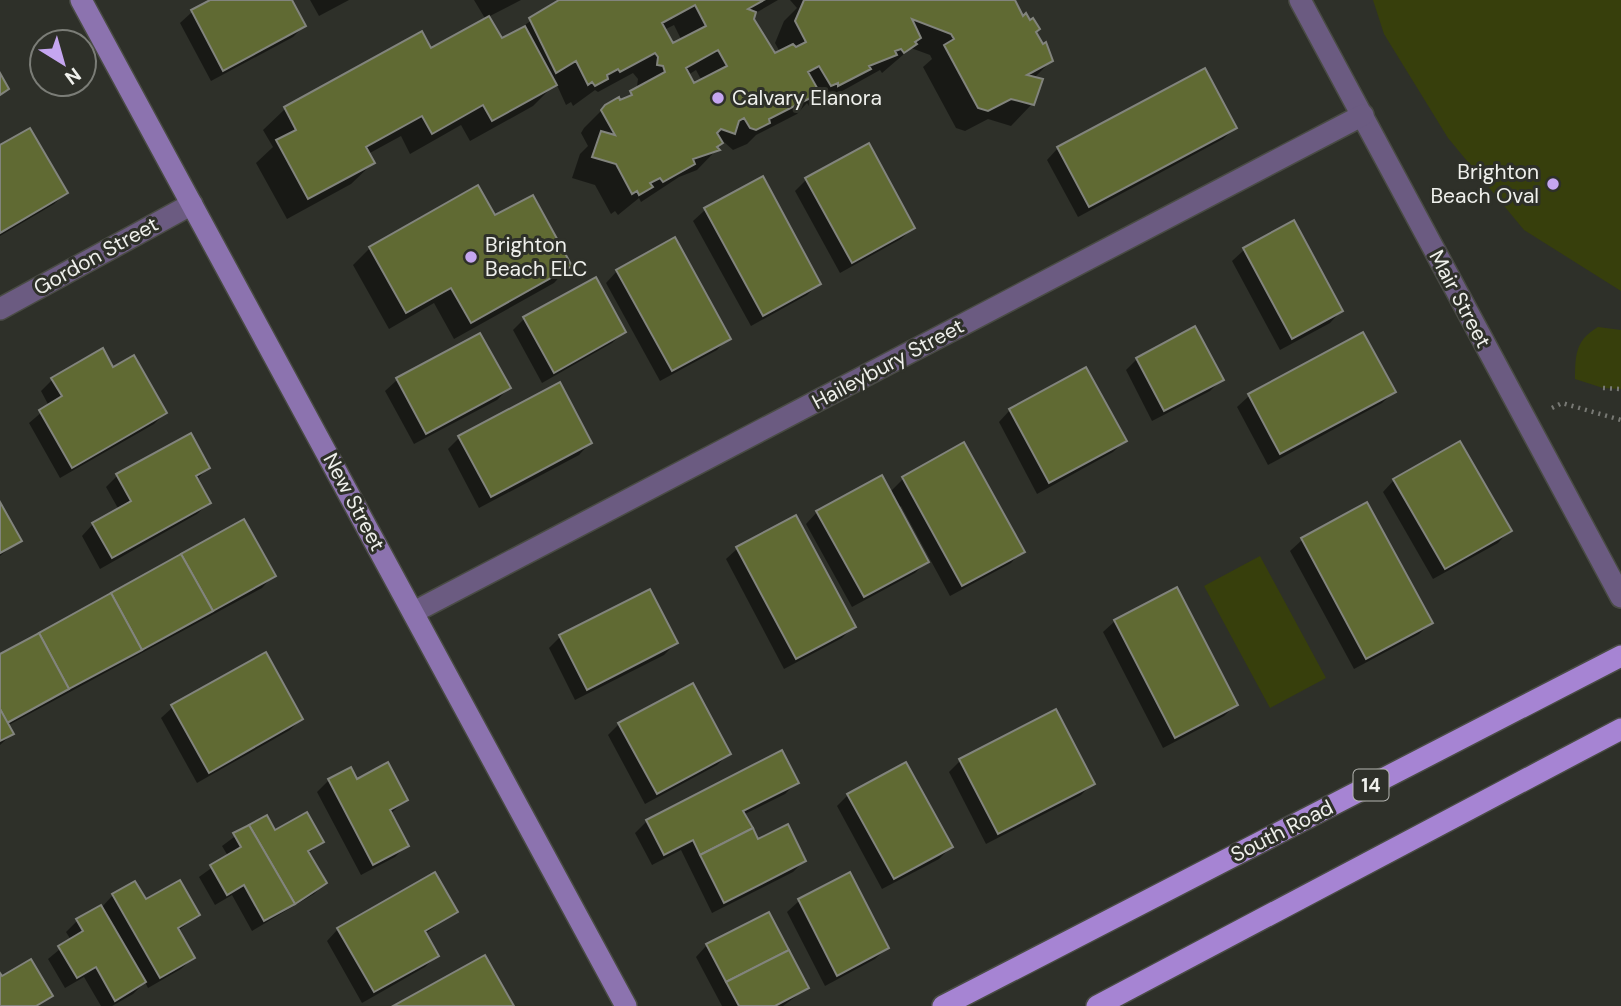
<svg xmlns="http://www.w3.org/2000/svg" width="1621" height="1006" viewBox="0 0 1621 1006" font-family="'DM Sans',sans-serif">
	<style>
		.green { fill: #373f0c }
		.shadow { fill: #0007; fill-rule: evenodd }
		.building { fill: #606a33; stroke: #82847d; stroke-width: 2; fill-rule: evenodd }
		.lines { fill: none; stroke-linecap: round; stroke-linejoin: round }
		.street-casing { stroke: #494b44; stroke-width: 24 }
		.secondary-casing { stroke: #494b44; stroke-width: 24 }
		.primary-casing { stroke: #494b44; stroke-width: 24 }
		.path { stroke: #787974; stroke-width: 4.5; stroke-dasharray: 2 5; stroke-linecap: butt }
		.street { stroke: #6b5b81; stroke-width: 21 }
		.secondary { stroke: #8c73af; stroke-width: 21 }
		.primary { stroke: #a684d3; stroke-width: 21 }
		.poi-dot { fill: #c5a6f0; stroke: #2e3029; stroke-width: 2.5 }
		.labels { text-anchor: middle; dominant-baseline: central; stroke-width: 6; stroke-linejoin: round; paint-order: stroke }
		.shield { fill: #2e3029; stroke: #b5b6b2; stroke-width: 2 }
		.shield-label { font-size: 19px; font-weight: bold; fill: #eff0ec }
		.poi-label { font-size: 21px; fill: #eff0ec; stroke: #2e3029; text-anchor: start }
		.street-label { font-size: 21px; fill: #eff0ec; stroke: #2e3029 }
	</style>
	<rect width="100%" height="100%" fill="#2e3029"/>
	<g class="green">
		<path d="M1373 0H1621V291L1524 230 1448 138 1384 34Z"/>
		<path d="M1598 327 1621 330V389L1603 388 1575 379C1575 354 1576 340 1598 327Z"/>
		<path d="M1260 556 1326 678 1270 708 1204 586Z"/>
	</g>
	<g class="shadow">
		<path d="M214 0H290L304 26 293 37 211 81 180 23 192 12Z"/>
		<path d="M310 0H349L319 16Z"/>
		<path d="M474 0H521L488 17 501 41 562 0H778L754 14 752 19 774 55 780 52 775 43 784 21 797 8 790 0H1013L1022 18 1050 54 1051 61 1033 79 1032 104 1011 126 988 119 965 131 956 128 923 67 932 59 930 55 911 48 882 73 880 70 817 105V103L809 106 807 103 797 114 756 135 747 144 733 150 724 142 697 170 679 177 641 202 639 198 618 215 615 211 611 214 595 185 572 178 580 154 588 146 581 133 584 128 606 106 622 101 641 87 637 86 638 79 633 73 598 92 595 90 573 106 571 102 566 105 556 83 533 106 470 141 461 125 410 154 401 136 368 154 373 163 351 184 287 219 256 163 273 147 263 130 285 109 421 33 430 51 486 20ZM674 25 682 41 672 46 664 30ZM696 70 702 81 694 86 688 75Z"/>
		<path d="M1235 128 1223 139 1078 217 1047 160 1058 148Z"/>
		<path d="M0 147 66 193 54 204 0 236Z"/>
		<path d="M806 180 913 228 901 239 840 273 795 191Z"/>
		<path d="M705 210 819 284 807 295 751 326 693 221Z"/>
		<path d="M495 218 570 266 554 283 454 339 434 303 389 329 353 265 370 248Z"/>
		<path d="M1293 223 1341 311 1330 323 1280 350 1232 261 1244 250Z"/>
		<path d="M617 271 728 338 717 350 660 381 606 283Z"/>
		<path d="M524 319 624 332 612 343 542 383 513 330Z"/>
		<path d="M480 335 509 388 497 400 414 444 385 391 397 380Z"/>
		<path d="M1363 335 1394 392 1382 403 1268 465 1237 407 1249 396Z"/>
		<path d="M1137 359 1222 379 1210 391 1152 421 1126 370Z"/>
		<path d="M113 369 165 413 154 424 60 478 29 423 49 406 41 391 52 380Z"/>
		<path d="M1010 410 1125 441 1113 452 1037 494 999 422Z"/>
		<path d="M459 438 590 443 579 455 479 508 448 449Z"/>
		<path d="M208 468 196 480 209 503 197 514 100 569 82 536 93 524 119 510 106 487 117 476Z"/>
		<path d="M904 478 1022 551 1011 563 950 596 901 506 898 508 927 561 915 573 852 607 806 524 817 512 890 492Z"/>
		<path d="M1394 480 1509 531 1498 543 1433 579 1383 492Z"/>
		<path d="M1367 504 1431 623 1419 634 1354 669 1290 551 1302 540Z"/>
		<path d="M0 505 19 540 0 556Z"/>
		<path d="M738 548 854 626 842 638 784 669 726 559Z"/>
		<path d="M273 576 262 588 7 726 12 734 0 745V656Z"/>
		<path d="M1115 621 1236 705 1224 716 1163 748 1103 632Z"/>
		<path d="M560 637 676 643 664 655 575 700 549 648Z"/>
		<path d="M173 707 301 719 290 730 197 783 161 718Z"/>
		<path d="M619 724 729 754 717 765 645 804 608 735Z"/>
		<path d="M960 761 1093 783 1081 795 986 844 949 772Z"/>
		<path d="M350 769 356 781 406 800 390 814 407 845 395 857 361 875 317 792 329 780Z"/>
		<path d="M796 783 785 794 743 815 758 842 804 861 793 872 712 913 681 850 652 865 635 833 647 821Z"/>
		<path d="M848 795 951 847 939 859 882 889 837 806Z"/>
		<path d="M249 826 322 841 308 854 325 883 314 894 252 931 232 895 215 905 199 877 228 856 222 846Z"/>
		<path d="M113 895 198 915 178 931 193 958 181 969 148 988 145 982 133 994 112 1006H101L84 977 65 988 48 959 71 940 66 932 77 921 101 908Z"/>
		<path d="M799 901 887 948 875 959 825 986 787 912Z"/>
		<path d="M455 912 425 934 437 955 425 967 362 1003 327 941 338 929Z"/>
		<path d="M707 945 807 988 783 1006H722L696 957Z"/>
	</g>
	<g class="building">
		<path d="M210 0H292L306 26 223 71 191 10Z"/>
		<path d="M764 0 748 9 756 12 754 19 775 53 793 44 796 47 806 42 795 21 804 0H1015L1023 16 1026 13 1030 20 1033 18 1040 29 1036 32 1043 44 1046 42 1053 61 1027 75 1043 79 1034 105 1011 99 988 111 978 108 944 45 954 39 951 34 912 19 921 38 915 42 917 44 904 53 901 49 895 51 897 55 869 66 871 69 838 86V83L831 86 819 66 808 72 820 93 769 119 770 123 756 130 750 128 744 118 739 121 735 134 721 129 717 133 723 143 717 147 720 150 693 159 695 164 663 182 660 178 650 183 653 187 639 195 637 191 632 194 616 164 592 157 601 131 615 135 601 110 605 105 619 97 620 100 632 95 630 91 665 72 663 66 657 65 658 57 655 53 620 72 618 69 607 75 608 79 595 86 592 82 588 85 576 61 556 73 529 18 559 0ZM695 5 706 26 673 43 662 23ZM718 50 727 66 694 83 686 68Z"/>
		<path d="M489 16 502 38 525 26 557 85 492 121 483 105 432 134 422 116 366 147 375 163 308 199 276 140 296 130 284 107 422 31 431 48Z"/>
		<path d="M1205 68 1237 128 1089 207 1057 147Z"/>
		<path d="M0 73 9 89 0 95Z"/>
		<path d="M30 128 68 193 0 233V145Z"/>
		<path d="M869 143 915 228 852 263 805 178Z"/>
		<path d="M763 176 821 284 763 316 704 208Z"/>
		<path d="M478 185 495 215 533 195 572 266 471 323 451 288 406 313 369 247Z"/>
		<path d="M1294 220 1343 311 1292 339 1243 248Z"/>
		<path d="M675 237 731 339 672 371 616 270Z"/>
		<path d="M596 277 626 332 554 373 523 317Z"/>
		<path d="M1195 326 1224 380 1164 411 1136 358Z"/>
		<path d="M1363 332 1396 392 1280 454 1248 394Z"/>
		<path d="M480 333 511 388 426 434 396 378Z"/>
		<path d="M103 348 113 367 134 355 167 413 72 468 39 410 62 396 51 378Z"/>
		<path d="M1086 367 1127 441 1049 483 1009 409Z"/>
		<path d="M560 382 592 443 491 497 458 436Z"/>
		<path d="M191 433 210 468 196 476 211 503 112 558 92 523 131 501 116 474Z"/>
		<path d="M1460 441 1512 531 1445 569 1393 479Z"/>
		<path d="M964 442 1025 552 962 586 902 477Z"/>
		<path d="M882 475 929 562 864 597 816 511Z"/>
		<path d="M0 502 22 541 0 553Z"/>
		<path d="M1367 502 1433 623 1366 659 1301 538Z"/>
		<path d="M796 515 856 627 796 659 736 547Z"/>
		<path d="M244 519 276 576 213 611 181 554Z"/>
		<path d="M181 554 213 611 142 650 111 593Z"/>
		<path d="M1177 587 1238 705 1175 738 1114 620Z"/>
		<path d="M650 589 678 643 587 690 559 635Z"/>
		<path d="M111 593 142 650 69 689 39 633Z"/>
		<path d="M39 633 69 689 7 723 0 709V654Z"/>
		<path d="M266 652 303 719 209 773 171 705Z"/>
		<path d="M693 683 731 754 657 794 618 723Z"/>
		<path d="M0 709 14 734 0 741Z"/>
		<path d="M1056 709 1095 784 998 834 959 759Z"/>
		<path d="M782 750 799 783 743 811 753 828 700 855 693 840 664 855 646 820Z"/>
		<path d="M388 762 408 800 390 810 409 846 373 865 328 779 351 767 357 779Z"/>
		<path d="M906 762 953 847 894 879 847 794Z"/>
		<path d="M307 812 324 842 308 851 327 883 295 904 249 825 267 815 275 830Z"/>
		<path d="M788 824 806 861 724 903 700 855 753 828 758 839Z"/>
		<path d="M249 825 295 904 264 921 244 885 227 895 210 865 241 847 233 833Z"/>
		<path d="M435 872 458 912 425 931 439 956 374 992 337 928Z"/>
		<path d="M850 872 889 948 837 976 798 899Z"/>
		<path d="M180 880 200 915 178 928 195 958 160 978 112 894 135 881 146 899Z"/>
		<path d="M101 905 146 982 115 1001 96 967 77 978 58 946 83 931 76 919Z"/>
		<path d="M769 912 789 950 726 982 706 944Z"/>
		<path d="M789 950 809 988 775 1006H739L726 982Z"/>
		<path d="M485 955 514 1006H393Z"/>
		<path d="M31 959 53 996 36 1006H0V973L2 976Z"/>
	</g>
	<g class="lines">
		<defs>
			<g id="street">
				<path d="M1300 0 1621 597"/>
				<path d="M0 309 192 204"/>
				<path d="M414 612 1363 115"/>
			</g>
			<path id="secondary" d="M81 0 626 1006"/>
			<g id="primary">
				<path d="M943 1006 1621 656"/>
				<path d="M1097 1006 1621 729"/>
			</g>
		</defs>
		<use href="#street" class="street-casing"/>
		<use href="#secondary" class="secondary-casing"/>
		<use href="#primary" class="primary-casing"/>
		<g class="path">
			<path d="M1603 388 1621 389"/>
			<path d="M1552 408 1562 403 1621 420"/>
		</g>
		<use href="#street" class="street"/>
		<use href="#secondary" class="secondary"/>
		<use href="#primary" class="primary"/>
	</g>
	<g class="poi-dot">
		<circle cx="718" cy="98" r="7"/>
		<circle cx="1553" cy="184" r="7"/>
		<circle cx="471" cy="257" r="7"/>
	</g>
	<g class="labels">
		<rect class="shield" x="1353.5" y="769.5" width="35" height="31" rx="5"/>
		<g class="shield-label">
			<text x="1371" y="785">14</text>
		</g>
		<g class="poi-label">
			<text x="732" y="98">Calvary Elanora</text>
			<text x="1539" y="172" text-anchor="end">Brighton<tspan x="1539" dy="24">Beach Oval</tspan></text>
			<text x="485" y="245">Brighton<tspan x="485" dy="24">Beach ELC</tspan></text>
		</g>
		<g class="street-label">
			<text transform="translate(96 256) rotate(-29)">Gordon Street</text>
			<text transform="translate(1460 299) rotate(62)">Mair Street</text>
			<text transform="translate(888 364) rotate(-28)">Haileybury Street</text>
			<text transform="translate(354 502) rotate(62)">New Street</text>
			<text transform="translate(1282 831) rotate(-27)">South Road</text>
		</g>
	</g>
	<g transform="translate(63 63) rotate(143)"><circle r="33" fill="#2e3029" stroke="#7b7d77" stroke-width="2"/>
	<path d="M0-5L12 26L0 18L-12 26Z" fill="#c5a6f0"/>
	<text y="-10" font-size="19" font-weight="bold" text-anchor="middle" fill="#eff0ec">N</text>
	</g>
</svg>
